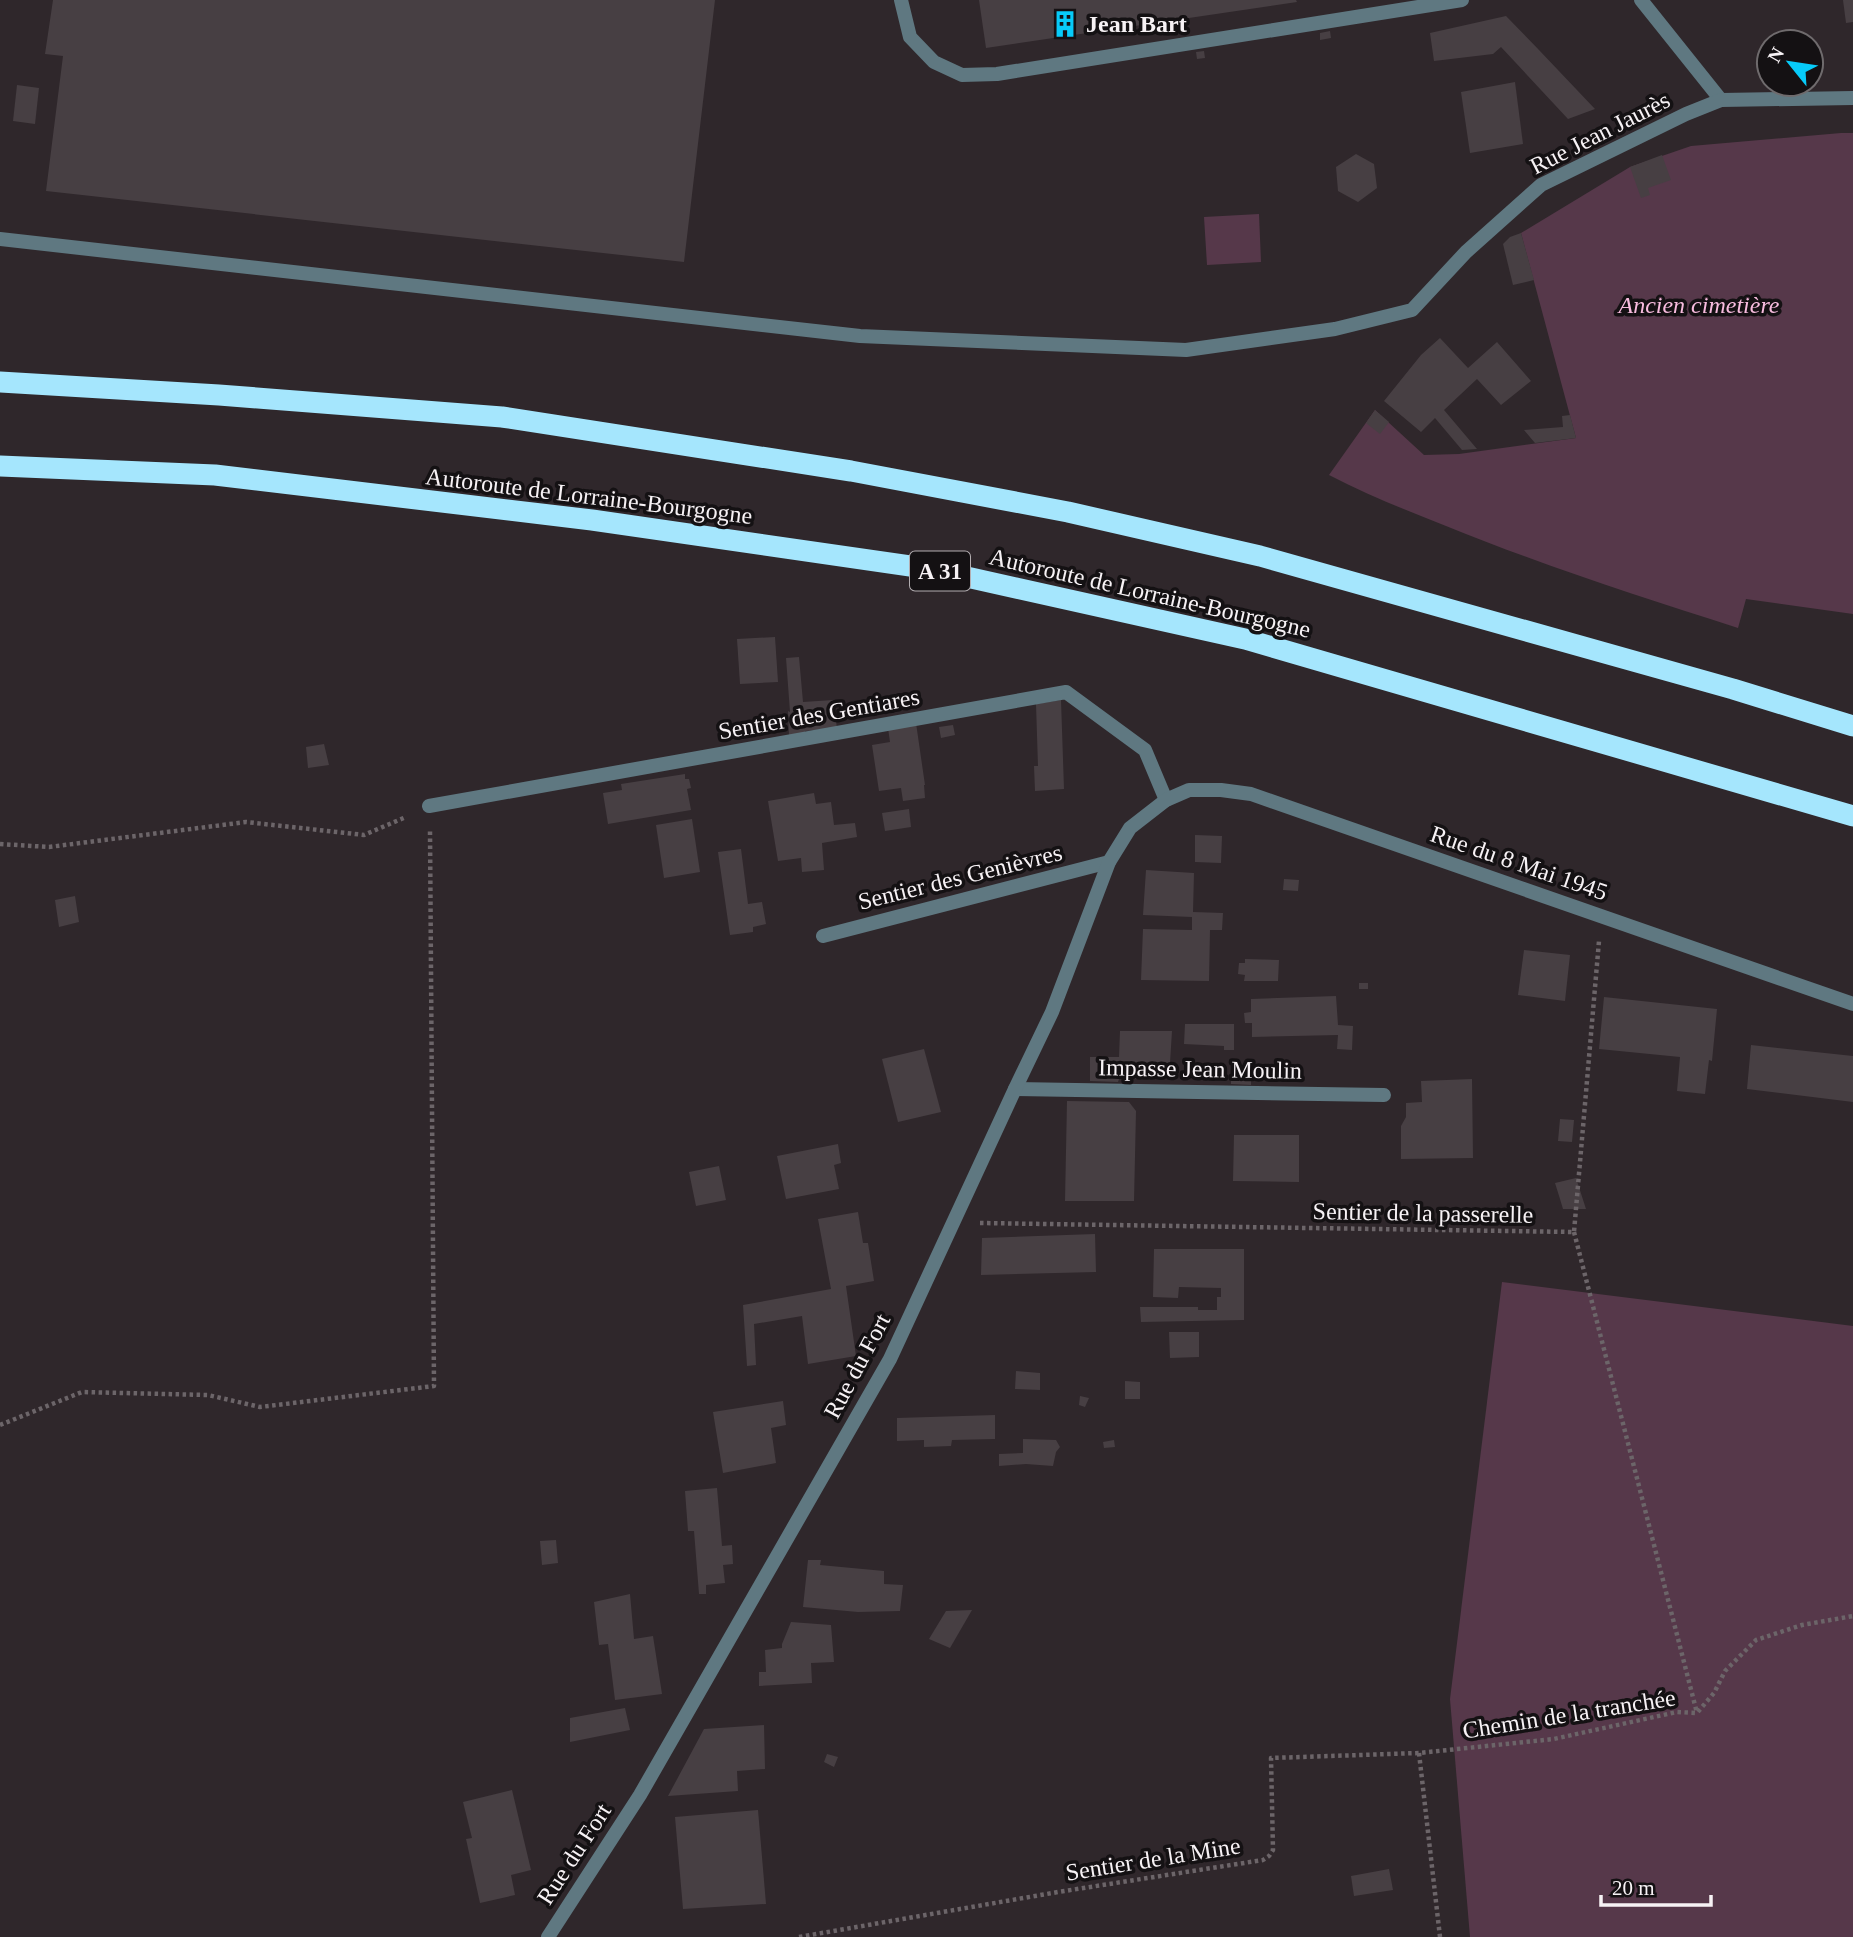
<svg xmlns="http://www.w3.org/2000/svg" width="1853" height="1937" viewBox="0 0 1853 1937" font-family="Georgia,serif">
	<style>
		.green { fill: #56384a }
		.building { fill: #473f43 }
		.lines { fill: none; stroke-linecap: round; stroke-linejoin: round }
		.path { stroke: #6c6569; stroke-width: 4.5; stroke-dasharray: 3.5 3.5; stroke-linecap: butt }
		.street { stroke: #5f7881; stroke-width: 14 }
		.highway { stroke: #a5e6fd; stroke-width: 21 }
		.labels { text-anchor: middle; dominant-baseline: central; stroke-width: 7; stroke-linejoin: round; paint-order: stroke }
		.shield { fill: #141113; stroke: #b3aeb1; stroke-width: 2 }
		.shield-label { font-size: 23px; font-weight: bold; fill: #f7f2f5 }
		.poi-label { font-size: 24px; font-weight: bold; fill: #f7f2f5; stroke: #141113; text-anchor: start }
		.street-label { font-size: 24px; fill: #f7f2f5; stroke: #141113 }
		.park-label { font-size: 24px; font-style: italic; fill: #f8bcdf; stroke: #141113 }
	</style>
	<rect width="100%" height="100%" fill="#2f272b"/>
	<g class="green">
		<path d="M1841 133H1853V614L1746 599 1738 628C1640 597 1542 565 1446 526 1406 510 1367 495 1329 475L1375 410 1424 455 1459 454 1576 438 1521 233 1630 167 1691 146Z"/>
		<path d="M1259 214 1261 262 1207 265 1204 217Z"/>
		<path d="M1502 1282 1853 1326V1937H1470L1450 1699Z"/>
	</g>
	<g class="building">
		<path d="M53 0H715L684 262 46 191 63 56 45 54Z"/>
		<path d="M979 0H1296L1297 2 986 48Z"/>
		<path d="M1843 0H1853V22L1846 23Z"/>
		<path d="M1506 16 1539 50 1595 109 1568 119 1501 47 1493 54 1434 61 1430 33Z"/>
		<path d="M1330 31 1331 38 1320 40V33Z"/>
		<path d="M1204 51 1205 58 1197 59 1196 52Z"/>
		<path d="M1515 82 1523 144 1470 153 1461 92Z"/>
		<path d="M17 85 39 88 35 124 13 121Z"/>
		<path d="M1356 154 1374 164 1377 188 1358 202 1338 191 1336 167Z"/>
		<path d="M1662 155 1671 180 1648 188 1650 195 1641 198 1630 167Z"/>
		<path d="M1521 233 1534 280 1513 285 1503 244 1510 237Z"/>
		<path d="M1440 338 1468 368 1497 342 1531 381 1501 405 1477 379 1444 410 1477 449 1462 450 1435 418 1421 432 1384 401 1421 355Z"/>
		<path d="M1375 410 1389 422 1380 434 1366 423Z"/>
		<path d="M1570 415 1576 438 1535 443 1524 430 1563 427 1562 416Z"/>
		<path d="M775 637 778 682 740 684 737 639Z"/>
		<path d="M799 657 803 702 833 700 837 728 805 731V734L789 736 788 711 790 712 786 658Z"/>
		<path d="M1061 700 1064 789 1035 791 1034 766H1038L1036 704Z"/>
		<path d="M916 723 925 785H924L925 798 903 801 901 788 879 791 872 745 890 742 888 728Z"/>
		<path d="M953 725 955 735 941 738 939 727Z"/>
		<path d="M324 744 329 765 308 768 306 747Z"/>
		<path d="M685 774V779H689L691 788 687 789 691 810 608 824 603 793 622 790 621 784Z"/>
		<path d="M814 793 816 804 831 802 834 825 855 823 857 837 822 843 824 870 802 872 801 858 778 861 768 801Z"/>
		<path d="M909 809 911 827 885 831 882 813Z"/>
		<path d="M692 819 700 872 664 878 656 825Z"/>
		<path d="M1195 835 1222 836 1221 863 1195 862Z"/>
		<path d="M741 849 748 904 762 902 766 924 753 927V932L730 935 718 852Z"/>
		<path d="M1146 870 1194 873 1193 912 1223 913 1222 930H1210L1209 981 1141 980 1143 929 1192 930V917L1143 915Z"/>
		<path d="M1284 879 1299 880 1298 891 1283 890Z"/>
		<path d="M75 896 79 922 59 927 55 900Z"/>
		<path d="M1524 950 1570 955 1565 1001 1518 995Z"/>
		<path d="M1245 959 1279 960 1278 981H1244L1245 975 1238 974 1239 963H1245Z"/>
		<rect x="1359" y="983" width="9" height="6"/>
		<path d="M1336 996 1338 1025 1353 1026 1352 1050 1337 1049 1338 1035 1252 1037V1023H1245L1244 1013 1251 1012V999Z"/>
		<path d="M1604 997 1717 1009 1712 1061 1709 1060 1705 1094 1677 1091 1680 1057 1599 1049Z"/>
		<path d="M1185 1024H1234V1050H1224V1046L1184 1044Z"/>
		<path d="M1120 1031H1172L1169 1079H1119L1118 1082 1090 1081V1057H1119Z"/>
		<path d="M1751 1045 1853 1056V1102L1747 1089Z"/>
		<path d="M924 1049 941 1112 898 1122 882 1059Z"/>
		<path d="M1231 1067H1251V1085L1231 1084Z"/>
		<path d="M1472 1079 1473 1158 1401 1159V1126L1406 1117V1103L1422 1102 1421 1081Z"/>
		<path d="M1067 1101 1129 1102 1136 1111 1134 1201H1065Z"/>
		<path d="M1560 1119 1574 1120 1572 1142 1558 1141Z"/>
		<path d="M1234 1135H1299V1182L1233 1181Z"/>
		<path d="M838 1144 841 1163 834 1165 839 1189 786 1199 777 1156Z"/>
		<path d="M719 1166 726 1200 696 1206 689 1172Z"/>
		<path d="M1576 1178 1586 1209H1563L1560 1199 1555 1183Z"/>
		<path d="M858 1212 863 1243H868L874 1281 846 1286 856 1356 808 1364 802 1316 754 1324 756 1365 747 1366 743 1305 831 1289 818 1219Z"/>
		<path d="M1095 1234 1096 1272 981 1275 982 1238Z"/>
		<path d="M1154 1249H1244V1320L1141 1322 1140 1307H1198V1310H1217V1297H1221V1288L1179 1287 1178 1298 1153 1297Z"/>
		<path d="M1169 1332H1199V1357L1170 1358Z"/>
		<path d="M1016 1371 1040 1373V1390L1015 1389Z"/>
		<path d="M1125 1381 1140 1382V1399H1125Z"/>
		<path d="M1080 1396 1089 1398 1085 1407 1079 1405Z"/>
		<path d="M783 1401 786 1425 771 1428 776 1463 723 1473 713 1412Z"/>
		<path d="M995 1415V1439L952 1440 951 1446 924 1447V1440L897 1441V1418Z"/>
		<path d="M1023 1439 1056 1440 1060 1447 1056 1452 1053 1466 1026 1464 999 1466V1454L1023 1453Z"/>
		<path d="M1114 1440 1115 1447 1104 1448 1103 1442Z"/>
		<path d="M717 1488 722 1546 732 1545 733 1564 723 1565 725 1583 706 1585V1594H699L694 1531H688L685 1491Z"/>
		<path d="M556 1540 558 1563 542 1565 540 1541Z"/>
		<path d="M808 1560H821L820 1565 884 1571V1584L903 1585 900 1611 858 1612 803 1607Z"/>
		<path d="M630 1594 634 1639 653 1636 662 1694 615 1700 608 1644 599 1645 594 1602Z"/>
		<path d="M972 1610 950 1648 929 1639 946 1611Z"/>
		<path d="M791 1622 831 1625 834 1662 811 1663 812 1683 759 1686V1672H766L765 1650 782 1648V1644Z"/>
		<path d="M625 1708 630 1730 570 1742V1718Z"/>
		<path d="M764 1725 765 1769 737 1771 738 1791 668 1796 704 1729Z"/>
		<path d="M827 1754 838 1757 834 1767 824 1762Z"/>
		<path d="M512 1790 531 1870 511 1875 515 1895 480 1903 466 1839 472 1838 463 1802Z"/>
		<path d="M758 1810 766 1904 683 1909 675 1817Z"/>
		<path d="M1389 1869 1393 1890 1354 1896 1351 1876Z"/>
	</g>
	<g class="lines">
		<g class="path">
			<path d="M0 844 49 847 246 822 364 835 406 817"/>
			<path d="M980 1223 1574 1232 1599 941"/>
			<path d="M1574 1232 1697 1713"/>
			<path d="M0 1425 82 1392 208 1395 260 1407 434 1386 430 831"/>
			<path d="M1419 1753 1440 1937"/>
			<path d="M799 1937 1058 1892 1263 1860 1269 1856 1273 1850 1271 1758 1419 1753 1554 1739 1677 1712 1697 1713 1714 1693 1725 1671 1756 1640 1802 1625 1853 1616"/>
		</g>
		<g class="street">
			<path d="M901 0 910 37 934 62 962 75 997 74 1462 0"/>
			<path d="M1641 0 1721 100"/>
			<path d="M0 239 860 336 1186 350 1335 329 1412 310 1466 252 1541 185 1686 114 1721 100 1853 98"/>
			<path d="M429 806 1066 692 1145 750 1166 800"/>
			<path d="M823 936 1109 862"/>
			<path d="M1015 1089 1384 1095"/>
			<path d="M548 1937 640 1795 890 1359 1015 1089 1052 1012 1109 862 1130 828 1166 800 1189 790H1221L1251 794 1853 1004"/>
		</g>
		<g class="highway">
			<path d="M0 382 219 395 502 417 851 471 1068 512 1260 556 1733 689 1853 726"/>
			<path d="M0 466 215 475 592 520 931 569 1245 639 1853 816"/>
		</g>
	</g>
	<defs>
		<symbol id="building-bare" viewBox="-9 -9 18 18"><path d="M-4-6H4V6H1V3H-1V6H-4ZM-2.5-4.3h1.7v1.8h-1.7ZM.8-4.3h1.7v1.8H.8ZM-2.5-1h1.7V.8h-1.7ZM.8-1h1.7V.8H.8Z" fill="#07cbf9" stroke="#141113" stroke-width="2.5" paint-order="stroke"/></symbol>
	</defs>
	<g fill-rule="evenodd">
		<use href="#building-bare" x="1046" y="5" width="38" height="38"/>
	</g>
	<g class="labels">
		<rect class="shield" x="910" y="551.5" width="60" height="39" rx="5"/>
		<g class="shield-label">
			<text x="940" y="571">A 31</text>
		</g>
		<g class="poi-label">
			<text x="1086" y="24">Jean Bart</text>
		</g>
		<g class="street-label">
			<text transform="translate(1600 133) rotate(-27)">Rue Jean Jaurès</text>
			<text transform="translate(589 496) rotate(7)">Autoroute de Lorraine-Bourgogne</text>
			<text transform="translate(1150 593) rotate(13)">Autoroute de Lorraine-Bourgogne</text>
			<text transform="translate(819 714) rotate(-10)">Sentier des Gentiares</text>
			<text transform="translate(1519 863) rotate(19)">Rue du 8 Mai 1945</text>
			<text transform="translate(960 877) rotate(-14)">Sentier des Genièvres</text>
			<text transform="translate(1200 1069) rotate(1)">Impasse Jean Moulin</text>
			<text transform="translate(1423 1213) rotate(1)">Sentier de la passerelle</text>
			<text transform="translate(857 1366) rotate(-62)">Rue du Fort</text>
			<text transform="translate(1569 1714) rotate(-9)">Chemin de la tranchée</text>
			<text transform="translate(574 1854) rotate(-57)">Rue du Fort</text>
			<text transform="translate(1153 1859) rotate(-9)">Sentier de la Mine</text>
		</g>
		<g class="park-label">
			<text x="1699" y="305">Ancien cimetière</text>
		</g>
	</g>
	<g transform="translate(1790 63) rotate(300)"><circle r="33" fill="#141113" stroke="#6f6b6d" stroke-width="2"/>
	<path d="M0-5L12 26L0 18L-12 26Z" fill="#07cbf9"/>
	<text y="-10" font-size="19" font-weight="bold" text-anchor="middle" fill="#f7f2f5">N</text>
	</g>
	<path d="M1601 1895v10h110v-10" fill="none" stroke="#f7f2f5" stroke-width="3.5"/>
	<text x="1612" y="1895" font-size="21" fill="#f7f2f5" stroke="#141113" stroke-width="5" paint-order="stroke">20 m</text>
</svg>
